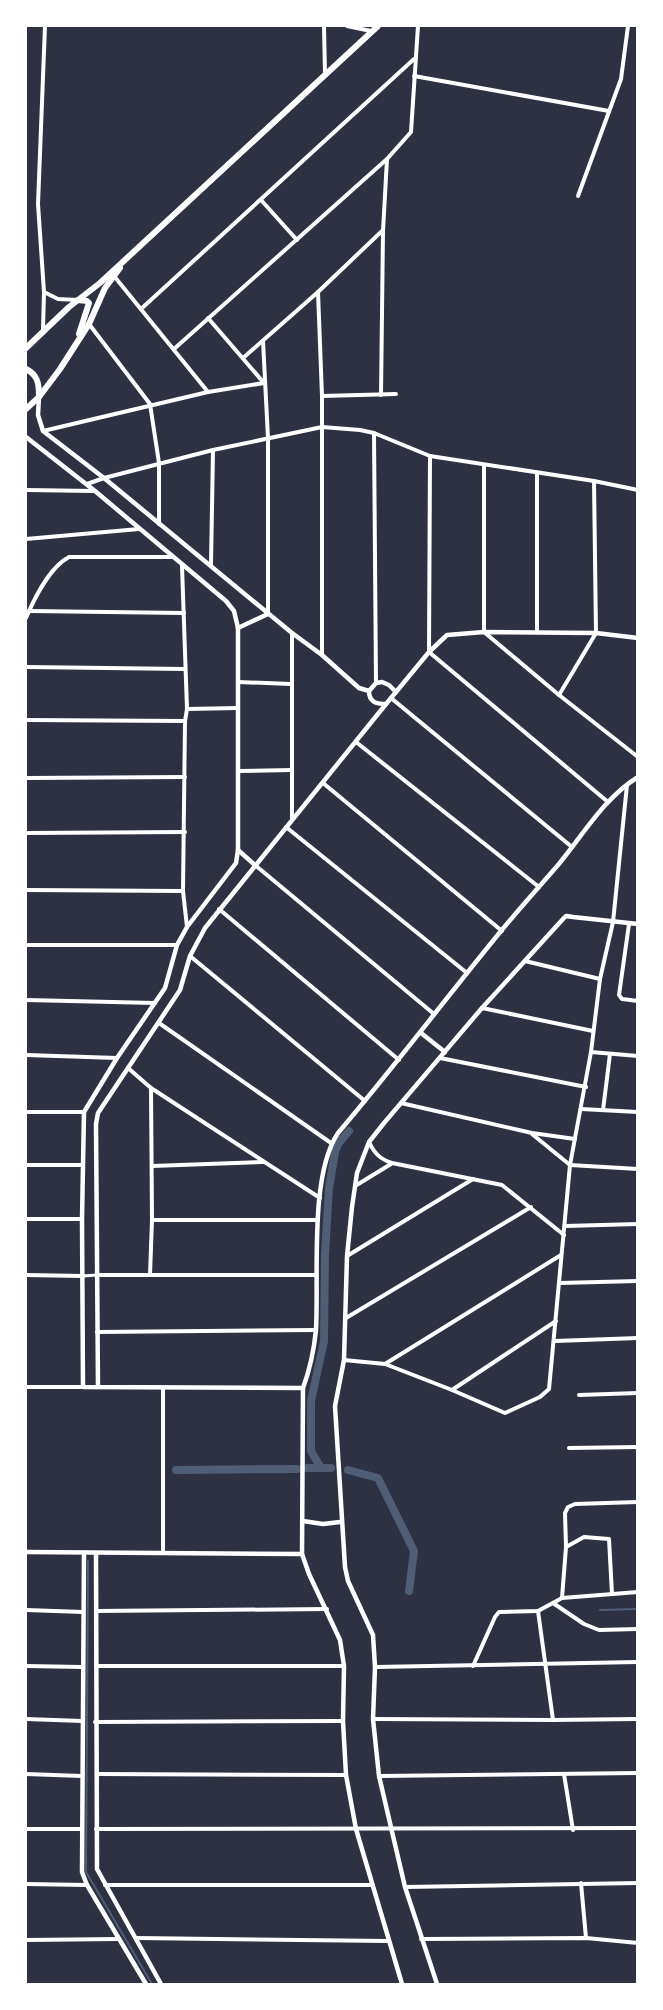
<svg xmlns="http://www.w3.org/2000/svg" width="663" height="2010" viewBox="0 0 663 2010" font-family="'Fira Sans Condensed',sans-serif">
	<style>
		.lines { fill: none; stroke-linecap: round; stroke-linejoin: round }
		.stream { stroke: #4f5d75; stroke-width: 2 }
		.canal { stroke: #4f5d75; stroke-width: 8 }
		.pedestrian { stroke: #fff; stroke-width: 3 }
		.minor { stroke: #fff; stroke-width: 4 }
		.tertiary { stroke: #fff; stroke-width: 4.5 }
		.primary { stroke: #fff; stroke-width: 6 }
	</style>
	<rect width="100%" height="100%" fill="#2d3142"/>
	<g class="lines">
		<g class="stream">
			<path d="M88 1561 86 1872 152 1984"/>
			<path d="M600 1610 638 1609"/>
		</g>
		<g class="canal">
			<path d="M307 1468H331"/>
			<path d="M321 1468 311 1451V1401L324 1341 325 1255 329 1188 335 1152 338 1144 349 1131"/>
			<path d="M176 1470 297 1469"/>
			<path d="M348 1470 378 1478 414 1551 409 1591"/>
		</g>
		<path class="pedestrian" d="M83 1276 97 1275"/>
		<g class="minor">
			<path d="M324 26 325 74"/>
			<path d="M347 26 371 31"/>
			<path d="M414 76 609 111"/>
			<path d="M578 196 621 79 628 26"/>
			<path d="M261 200 297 240"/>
			<path d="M114 276 208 392"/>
			<path d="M44 292 58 299 78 300"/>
			<path d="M318 292 322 396V655"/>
			<path d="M141 309 414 59"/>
			<path d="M208 318 264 383"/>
			<path d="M89 324 150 404 159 463V524"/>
			<path d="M43 330 44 292 38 204 45 26"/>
			<path d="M263 341 268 438V613"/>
			<path d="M174 349 387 159 411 132 418 26"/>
			<path d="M243 358 318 292 382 231"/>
			<path d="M381 395 383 231 387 159"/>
			<path d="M322 396 396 394"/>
			<path d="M43 431 208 392 264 383"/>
			<path d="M374 433 376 683"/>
			<path d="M430 456 429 652 608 802"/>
			<path d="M484 465V632L559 695 638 757"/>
			<path d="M87 484 104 478 213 450 322 427 360 430 374 433 430 456 594 481 638 490"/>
			<path d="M26 490 94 491"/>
			<path d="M26 539 139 529"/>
			<path d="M211 565 213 450"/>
			<path d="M182 566 187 709 185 721 183 891 187 927"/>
			<path d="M29 611 184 613"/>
			<path d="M26 618C34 599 50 567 69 557H171"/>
			<path d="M537 632V473"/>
			<path d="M292 633V818"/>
			<path d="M26 667 185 669"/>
			<path d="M238 682 291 684"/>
			<path d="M559 695 596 633 594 481"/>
			<path d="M391 698 572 847"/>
			<path d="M187 709 238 708"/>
			<path d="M26 720 185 721"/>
			<path d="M356 742 539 887"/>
			<path d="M239 771 292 770"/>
			<path d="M26 778 185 777"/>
			<path d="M323 783 502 931"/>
			<path d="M286 827 467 973"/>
			<path d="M26 833 185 832"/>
			<path d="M255 865 434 1014"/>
			<path d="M26 890 183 891"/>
			<path d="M219 909 399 1060"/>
			<path d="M629 924 619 995 622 999 638 1001"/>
			<path d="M26 945H177"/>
			<path d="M190 956 365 1101"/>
			<path d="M525 961 600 979"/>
			<path d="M26 1000 155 1003"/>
			<path d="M482 1008 593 1031"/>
			<path d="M159 1023 331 1143"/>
			<path d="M591 1052 638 1056"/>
			<path d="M26 1055 117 1058"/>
			<path d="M440 1058 586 1087"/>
			<path d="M128 1068 151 1088 320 1198"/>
			<path d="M401 1103 532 1133 575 1139"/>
			<path d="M581 1109 638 1112"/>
			<path d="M603 1110 610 1054"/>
			<path d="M26 1112H84"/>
			<path d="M532 1134 570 1165 638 1169"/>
			<path d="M369 1142C374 1153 380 1159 392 1163L502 1185 564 1235"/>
			<path d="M26 1165H82"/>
			<path d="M152 1166 263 1162"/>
			<path d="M355 1186 391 1164"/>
			<path d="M26 1219H82"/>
			<path d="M152 1220H318"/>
			<path d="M565 1226 638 1224"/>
			<path d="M347 1256 473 1179"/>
			<path d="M26 1275 83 1276"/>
			<path d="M97 1275H316"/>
			<path d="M150 1275 152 1220 151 1088"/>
			<path d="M559 1283 638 1281"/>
			<path d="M346 1318 531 1207"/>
			<path d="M97 1332 316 1330"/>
			<path d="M555 1341 638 1338"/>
			<path d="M344 1360 385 1364 452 1390 505 1413 540 1397 549 1389 570 1165 591 1052 600 979 613 922 627 785"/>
			<path d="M385 1364 561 1255"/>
			<path d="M26 1387H83"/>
			<path d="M452 1390 556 1321"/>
			<path d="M579 1395 638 1393"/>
			<path d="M569 1448 638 1447"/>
			<path d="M566 1547 584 1537 609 1539 612 1594"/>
			<path d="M163 1553V1388"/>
			<path d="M562 1598 566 1547 565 1513 568 1507 575 1504 638 1502"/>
			<path d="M553 1603 584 1624 599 1630 638 1629"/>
			<path d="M26 1610 83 1612"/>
			<path d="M96 1611 327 1609"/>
			<path d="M538 1611 553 1720"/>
			<path d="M26 1666 82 1667"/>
			<path d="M96 1666H344"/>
			<path d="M473 1666 495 1617 499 1612 538 1611 562 1598 638 1592"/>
			<path d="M375 1667 638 1662"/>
			<path d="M26 1719 82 1721"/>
			<path d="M373 1719 553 1720 638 1719"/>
			<path d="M95 1722 343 1721"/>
			<path d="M26 1774 82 1776"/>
			<path d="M97 1774 346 1775"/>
			<path d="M564 1774 573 1830"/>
			<path d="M379 1776 638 1773"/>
			<path d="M26 1829H82"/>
			<path d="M96 1829 638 1828"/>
			<path d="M581 1883 586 1938"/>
			<path d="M26 1884 87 1885"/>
			<path d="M105 1885H371"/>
			<path d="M405 1887 638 1883"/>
			<path d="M136 1938 389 1941"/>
			<path d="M421 1939 586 1938 638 1943"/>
			<path d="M26 1940 119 1939"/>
		</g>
		<g class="tertiary">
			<path d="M39 397 38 415 43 431 104 478 292 633 322 655 359 688 369 691"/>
			<path d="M26 437 95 491 226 601 234 611 238 628V850L236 863 187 927 177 945 165 988 117 1058 84 1112 82 1219 83 1387 303 1388"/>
			<path d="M238 628 268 614"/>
			<path d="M382 682 389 685 396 692 386 704C376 704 369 702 369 691L376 683Z"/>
			<path d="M396 692 429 652 447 635 484 632 596 633 638 638"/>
			<path d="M238 850 255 865"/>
			<path d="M421 1033 445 1052"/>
			<path d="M98 1387 96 1124 98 1113 180 990 190 956 205 928 386 704"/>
			<path d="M303 1521 323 1524 340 1522"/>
			<path d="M26 1552 302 1554"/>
			<path d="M84 1553 82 1872 87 1885 146 1984"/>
			<path d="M96 1553 97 1869 161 1984"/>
			<path d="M402 1984 356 1829 346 1775 343 1721 344 1666 340 1640 309 1574 302 1554 303 1388C310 1369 314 1350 316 1330 319 1277 309 1176 338 1133 394 1067 446 998 501 931 520 908 539 887 558 865 583 835 604 798 638 777"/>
			<path d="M437 1984 405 1887 379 1776 373 1719 375 1667 373 1635 348 1581 345 1567 335 1406 344 1360 347 1256 352 1207 357 1173 369 1142 384 1123 482 1008 563 919 566 916 573 917 638 924"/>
		</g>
		<g class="primary">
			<path d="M78 300 87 301 89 303 79 334"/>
			<path d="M26 348 69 307 100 283 378 26"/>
			<path d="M26 369C38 375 39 384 39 396"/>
			<path d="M26 409 39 397 60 369 89 324 105 288 120 268"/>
		</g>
	</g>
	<rect width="663" height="2010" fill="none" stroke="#ffffff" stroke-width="54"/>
</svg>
